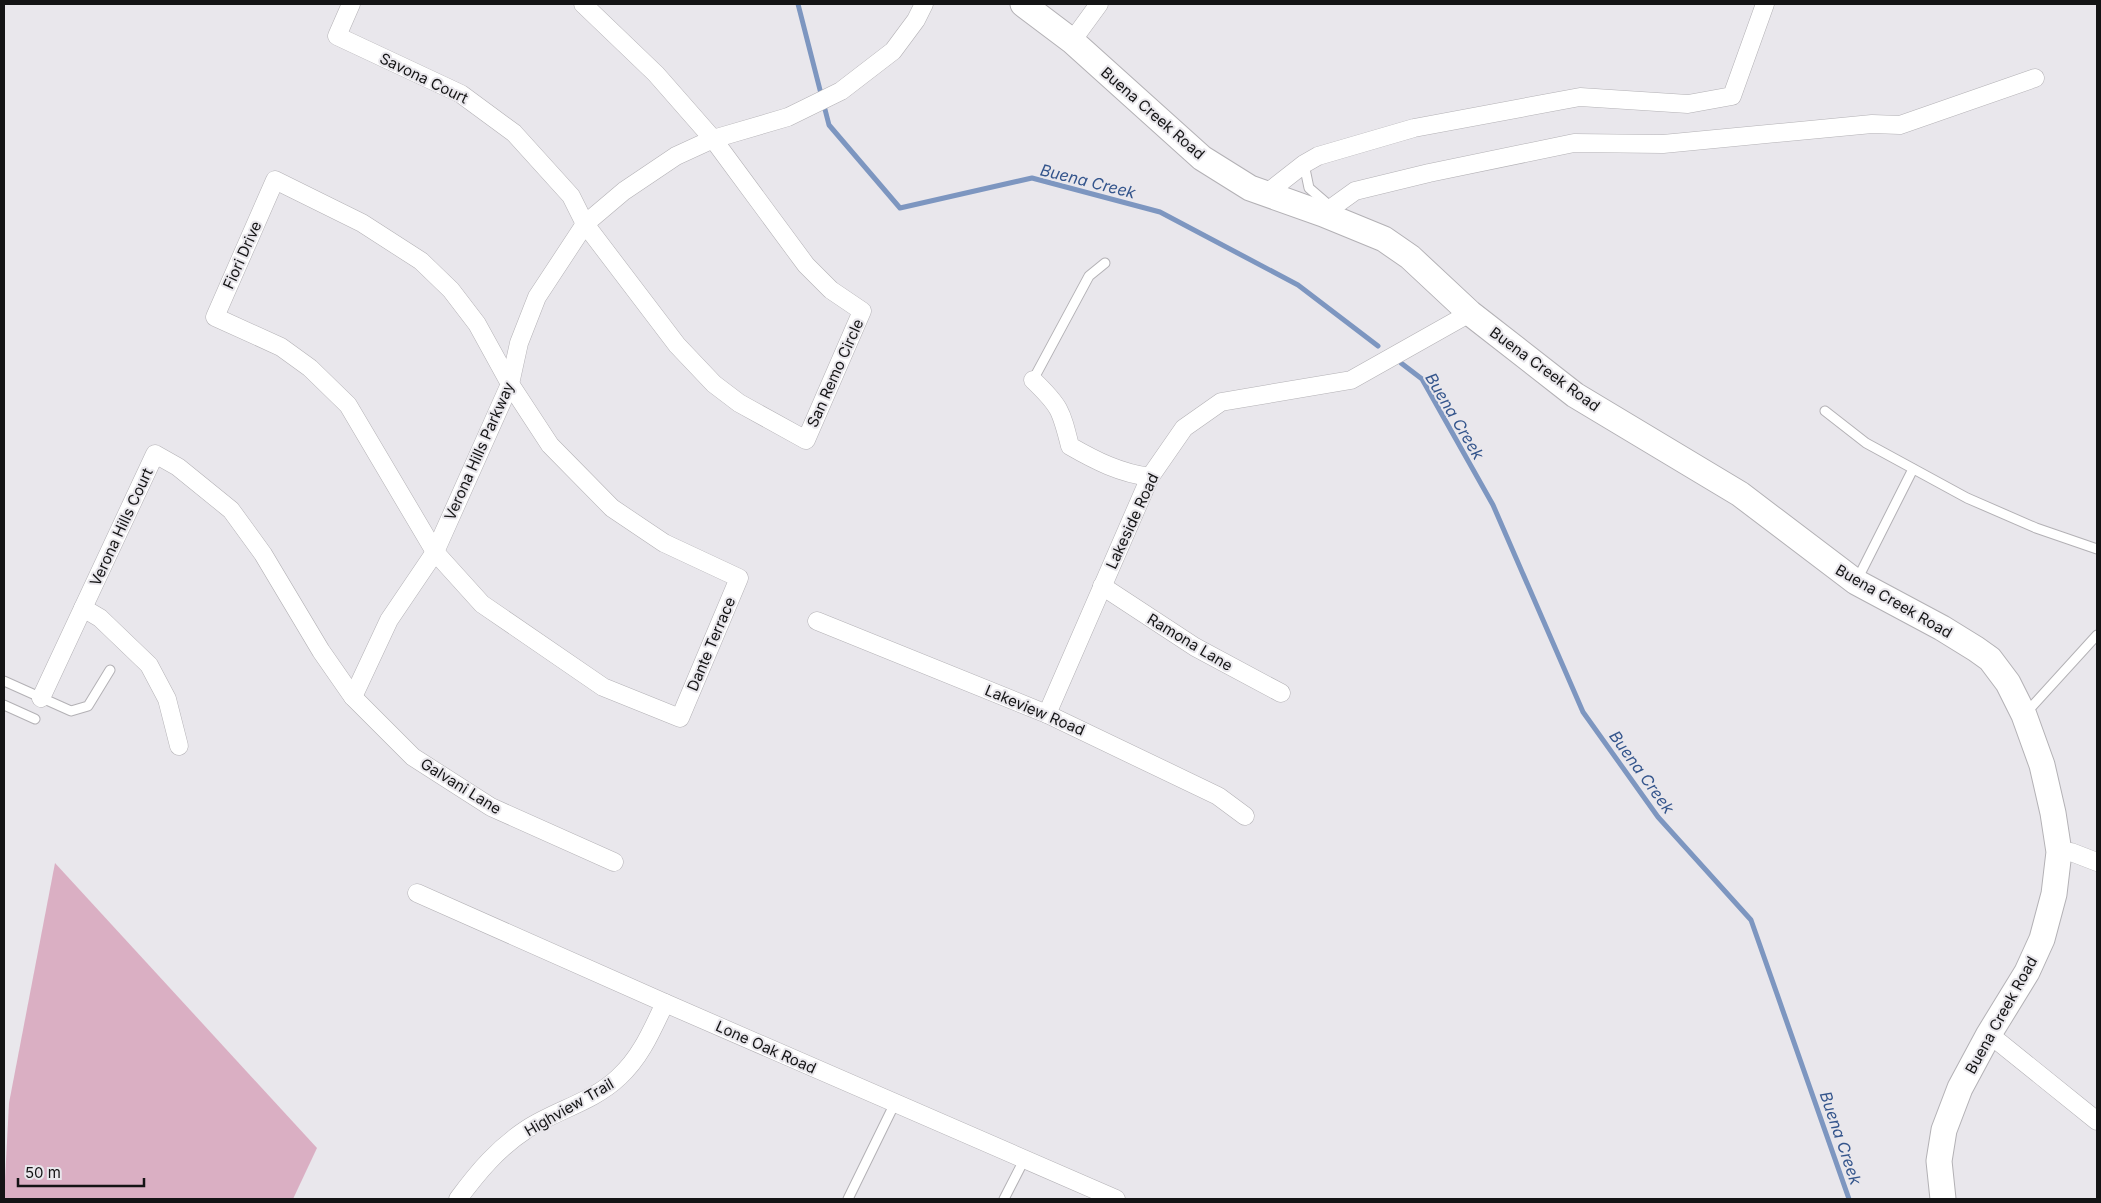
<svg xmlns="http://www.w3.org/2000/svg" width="2101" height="1203" viewBox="0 0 2101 1203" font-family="Inter,sans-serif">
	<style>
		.green { fill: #daafc3 }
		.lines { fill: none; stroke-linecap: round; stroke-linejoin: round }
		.stream { stroke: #7d96c0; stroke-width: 5 }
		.service-casing { stroke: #b3b1b5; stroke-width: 11 }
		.minor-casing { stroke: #b3b1b5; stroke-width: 19 }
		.secondary-casing { stroke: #b3b1b5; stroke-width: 27 }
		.service { stroke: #fff; stroke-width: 9 }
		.minor { stroke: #fff; stroke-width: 18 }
		.secondary { stroke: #fff; stroke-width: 25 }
		.labels { text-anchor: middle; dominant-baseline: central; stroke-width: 4; stroke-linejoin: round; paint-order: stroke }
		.street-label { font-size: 15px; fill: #141415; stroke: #e9e7ec }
		.water-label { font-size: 16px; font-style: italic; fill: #34558c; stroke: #e9e7ec }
	</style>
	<rect width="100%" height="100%" fill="#e9e7ec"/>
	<path class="green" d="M55 863 317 1148 293 1199H4L9 1103Z"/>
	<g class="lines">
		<g class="stream">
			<path d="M798 4 829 125 900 208 1032 178 1160 212 1298 285 1378 346"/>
			<path d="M1401 363 1422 379 1493 505 1583 712 1658 817 1751 920 1849 1199"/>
		</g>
		<defs>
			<g id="service">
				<path d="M1304 164 1309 188 1331 207"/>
				<path d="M1033 380 1089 276 1105 263"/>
				<path d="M1825 411 1866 443 1967 498 2036 528 2097 549"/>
				<path d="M1857 580 1913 469"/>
				<path d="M4 681 71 711 88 706 110 670"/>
				<path d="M4 705 35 719"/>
				<path d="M2026 713 2097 635"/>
				<path d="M848 1199 895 1103"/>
				<path d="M1004 1199 1024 1160"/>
			</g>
			<g id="minor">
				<path d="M351 4 337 36 461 94 514 133 571 196 585 224 677 345 714 384 739 403 806 440 862 311 831 290 806 265 713 139 656 74 583 4"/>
				<path d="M1072 41 1099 4"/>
				<path d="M275 180 362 223 421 261 451 290 477 324 510 384 550 445 612 508 664 543 739 578 680 718 603 687 482 604 435 552 348 405 310 368 281 347 215 317Z"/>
				<path d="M1267 193 1304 164 1318 156 1414 128 1580 97 1688 104 1732 96 1765 4"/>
				<path d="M1323 214 1355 191 1429 173 1574 143 1663 144 1872 124 1900 125 2035 78"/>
				<path d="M1033 380C1060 406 1061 410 1070 446 1096 461 1120 473 1150 477"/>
				<path d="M1102 586 1195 647 1281 693"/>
				<path d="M83 608 100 618 149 665 167 699 179 746"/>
				<path d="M817 621 1047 714 1218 796 1245 816"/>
				<path d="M353 697 389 620 435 552 510 384 519 343 537 297 585 224 624 191 676 156 713 139 788 117 841 91 893 51 916 20 924 4"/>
				<path d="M41 698 155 454 178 467 231 510 263 554 321 651 353 697 413 757 491 807 614 862"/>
				<path d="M1047 714 1150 477 1184 428 1221 402 1351 380 1470 313"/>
				<path d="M2059 852H2071L2097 862"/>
				<path d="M417 893 665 1003 1116 1199"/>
				<path d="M1989 1034 2097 1121"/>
				<path d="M458 1199C478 1172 498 1148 527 1129 556 1110 593 1102 619 1077 641 1057 652 1030 665 1003"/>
			</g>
			<path id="secondary" d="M1023 4 1072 41 1202 158 1250 188 1323 214 1384 239 1410 257 1470 313 1575 395 1740 494 1856 582 1942 628 1976 649 1990 659 2008 683 2024 715 2042 765 2053 813 2059 852 2054 894 2042 939 2027 972 1989 1034 1960 1088 1944 1130 1939 1161 1943 1199"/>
		</defs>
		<use href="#service" class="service-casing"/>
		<use href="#minor" class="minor-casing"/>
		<use href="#secondary" class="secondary-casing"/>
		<use href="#service" class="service"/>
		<use href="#minor" class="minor"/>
		<use href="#secondary" class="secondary"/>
	</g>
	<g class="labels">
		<g class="street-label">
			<text transform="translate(424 78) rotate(26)">Savona Court</text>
			<text transform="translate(1153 113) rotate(41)">Buena Creek Road</text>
			<text transform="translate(242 255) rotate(-66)">Fiori Drive</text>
			<text transform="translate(1545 369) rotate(36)">Buena Creek Road</text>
			<text transform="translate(835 373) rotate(-66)">San Remo Circle</text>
			<text transform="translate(479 451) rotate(-66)">Verona Hills Parkway</text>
			<text transform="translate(1132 521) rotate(-65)">Lakeside Road</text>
			<text transform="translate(121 527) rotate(-65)">Verona Hills Court</text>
			<text transform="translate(1894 601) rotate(30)">Buena Creek Road</text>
			<text transform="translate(1190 642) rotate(31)">Ramona Lane</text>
			<text transform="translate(711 644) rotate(-67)">Dante Terrace</text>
			<text transform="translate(1035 710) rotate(23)">Lakeview Road</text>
			<text transform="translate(461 786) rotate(32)">Galvani Lane</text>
			<text transform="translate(2001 1015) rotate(-61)">Buena Creek Road</text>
			<text transform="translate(766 1047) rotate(24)">Lone Oak Road</text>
			<text transform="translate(569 1107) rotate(-30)">Highview Trail</text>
		</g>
		<g class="water-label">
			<text transform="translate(1088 181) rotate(14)">Buena Creek</text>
			<text transform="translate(1455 416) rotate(59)">Buena Creek</text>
			<text transform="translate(1642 772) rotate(54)">Buena Creek</text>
			<text transform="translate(1841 1138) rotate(71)">Buena Creek</text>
		</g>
	</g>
	<rect width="2101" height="1203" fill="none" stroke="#141415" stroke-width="10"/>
	<path d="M18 1178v8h126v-8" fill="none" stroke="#141415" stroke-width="2.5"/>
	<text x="25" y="1178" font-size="15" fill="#141415" stroke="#e9e7ec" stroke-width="4" paint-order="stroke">50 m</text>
</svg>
